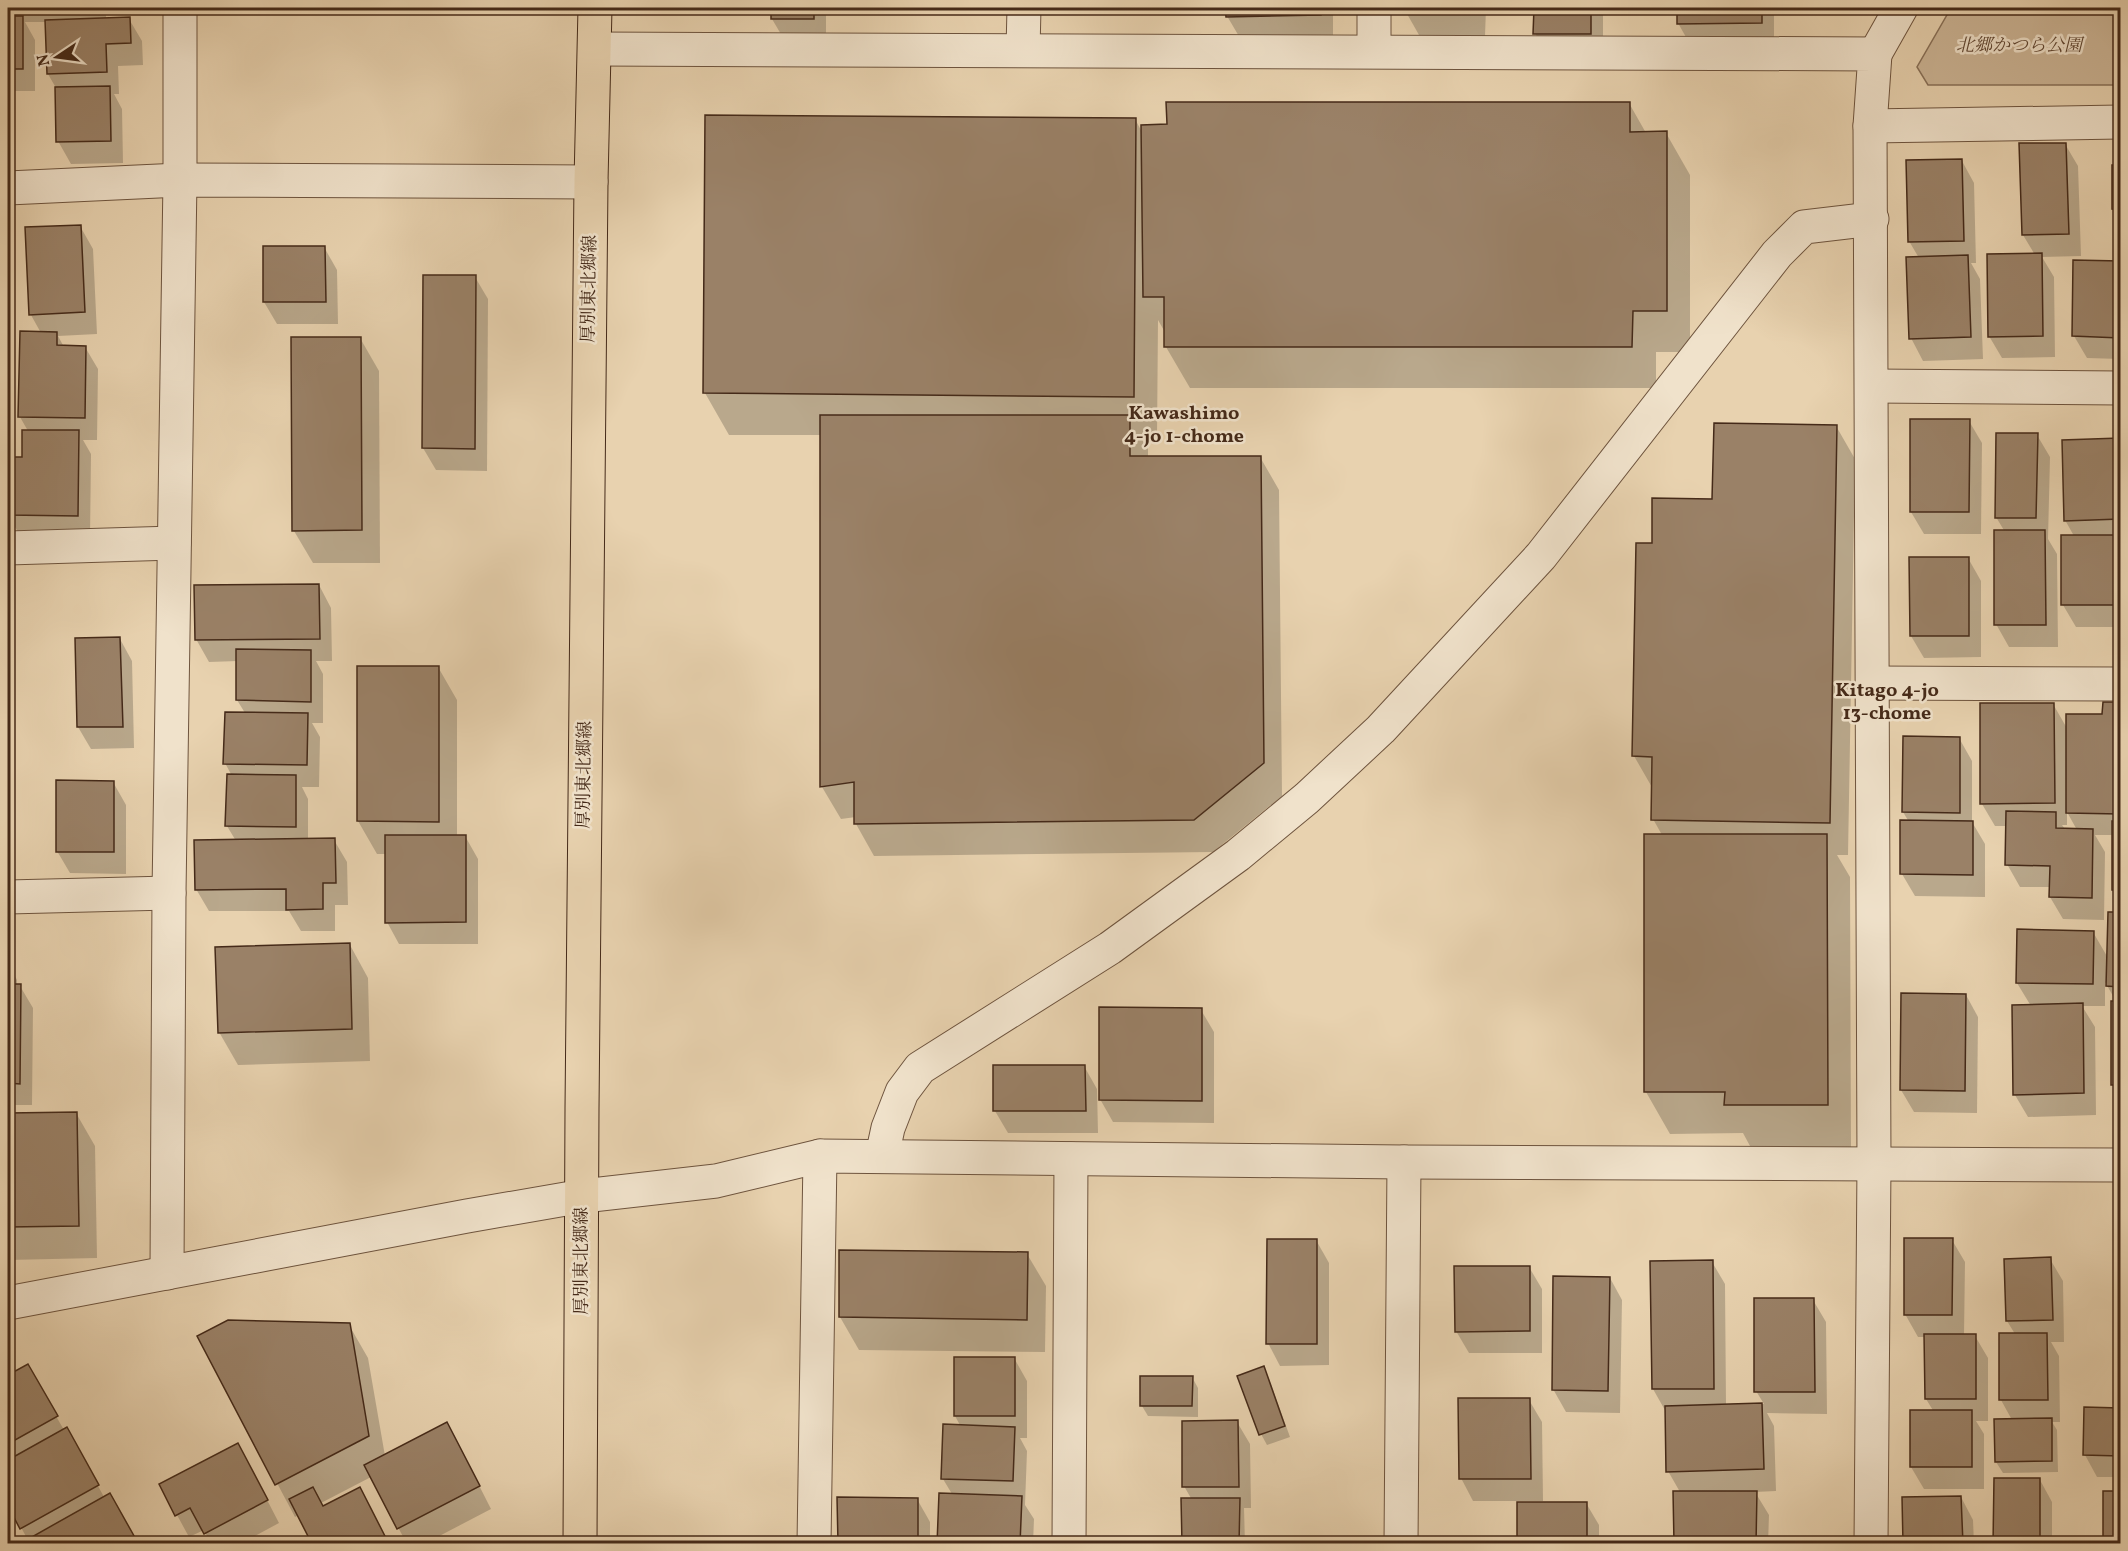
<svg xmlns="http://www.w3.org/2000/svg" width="2128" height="1551" viewBox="0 0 2128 1551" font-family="Vollkorn,'Noto Serif JP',serif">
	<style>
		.green { fill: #ccb596; stroke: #887058; stroke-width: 1.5 }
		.shadow { fill: #0003; fill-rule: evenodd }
		.building { fill: #9a8167; stroke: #452a19; stroke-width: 1.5 }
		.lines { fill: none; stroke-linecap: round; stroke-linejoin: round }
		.minor-casing { stroke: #6e543e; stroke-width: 35 }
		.tertiary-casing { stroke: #6e543e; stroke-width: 35 }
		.primary-casing { stroke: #452a19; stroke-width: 35 }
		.minor { stroke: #f0e2cb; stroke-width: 33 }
		.tertiary { stroke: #f0e2cb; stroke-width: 33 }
		.primary { stroke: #e8d2af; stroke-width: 33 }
		.labels { text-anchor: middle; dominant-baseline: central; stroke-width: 5; stroke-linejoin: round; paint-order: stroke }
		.park-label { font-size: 18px; font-style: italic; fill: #604632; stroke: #f0e2cb }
		.street-label { font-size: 18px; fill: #452a19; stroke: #f0e2cb }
		.neighbourhood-label { font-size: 20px; font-weight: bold; fill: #452a19; stroke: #f0e2cb }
	</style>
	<rect width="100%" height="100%" fill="#e8d2af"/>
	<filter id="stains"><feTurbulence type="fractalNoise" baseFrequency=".00333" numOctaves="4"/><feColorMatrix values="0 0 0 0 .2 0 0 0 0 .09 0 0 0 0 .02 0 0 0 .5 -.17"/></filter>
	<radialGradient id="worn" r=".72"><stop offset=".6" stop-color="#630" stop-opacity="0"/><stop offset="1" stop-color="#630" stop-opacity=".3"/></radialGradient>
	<path class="green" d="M1951 8H2120V85H1928L1917 67Z"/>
	<g class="shadow">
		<path d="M18 8H106V19H129L142 41 143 65 118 66 119 94H114L122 109 123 163 71 164 58 141 56 88 48 74 46 22H25L35 40V91H13L12 103H8V17L24 18Z"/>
		<path d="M705 8H826V41H785L772 19V13H708Z"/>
		<path d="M1227 8H1333V37L1240 38 1227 16Z"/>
		<path d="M1406 8H1486L1485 36 1419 35 1406 12Z"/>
		<path d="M1535 8H1603V56L1548 55 1535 33Z"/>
		<path d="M1678 8H1774V45L1691 46 1678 23Z"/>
		<path d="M1629 103 1646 133H1666L1690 175V352H1656V388H1190L1166 347V334L1158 320 1157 438H1141L1148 449V457H1260L1279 490 1282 796 1213 852 874 856 856 824V817L841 819 822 787 821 435H729L705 393 1135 119 1143 134Z"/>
		<path d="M2065 144 2078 166 2081 256 2042 257 2054 277 2055 357 2002 358 1989 336 2035 255 2023 235Z"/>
		<path d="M1962 161 1974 183 1976 263H1971L1980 279 1983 359 1923 361 1911 338 1919 258 1909 241Z"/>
		<path d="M2114 167H2120V222L2113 209Z"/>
		<path d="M80 226 93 249 97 334 58 336 64 347H85L98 369 97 440H83L91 454 90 538 21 537 8 515 28 431 20 417 41 333 31 315Z"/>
		<path d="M324 247 337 270 338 324H277L264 302Z"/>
		<path d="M2075 262H2120V359L2087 358 2074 336Z"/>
		<path d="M475 277 488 299 487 471 436 470 423 448Z"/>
		<path d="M360 338 379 371 380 563H313L294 531Z"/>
		<path d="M1969 421 1982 443 1981 534H1924L1911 512Z"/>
		<path d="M1836 426 1855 459 1848 855H1837L1850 877 1851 1147 1750 1146 1743 1133 1670 1134 1646 1092 1662 835 1653 819V789L1634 756 1637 545H1653L1714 501Z"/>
		<path d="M2037 435 2050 457 2048 539 2057 554 2058 647H2009L1996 624 2005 532 1996 517Z"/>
		<path d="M2120 439V627H2076L2063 605 2074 536 2065 520 2063 441Z"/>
		<path d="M1968 558 1981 581V657L1924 658 1911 636Z"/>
		<path d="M319 585 331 608 332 661H316L323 674V723H312L320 737 319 787H302L308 799V840H334L347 862 348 905H335V931H301L289 911H209L196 889 236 841 227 826 232 776 225 763 245 713 237 700 238 661 209 662 196 639Z"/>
		<path d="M120 639 132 661 134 748 91 749 78 727Z"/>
		<path d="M358 667H438L457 700V836H465L478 859V944H399L387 922V854H377L358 821Z"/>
		<path d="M2104 703 2120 704V902L2113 890V835H2095L2105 852 2104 920 2063 919 2050 897 2051 887H2020L2007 864 2008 826H1995L1982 804 2053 704 2068 730 2104 716ZM2067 812 2077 830 2065 829 2062 825H2067Z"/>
		<path d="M1959 738 1972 761V822L1985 844V897L1915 896 1902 874 1909 822 1903 812Z"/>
		<path d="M113 782 126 805V874L70 873 57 851Z"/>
		<path d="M2109 913 2120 914V1099L2112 1084 2117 1003 2105 982V1006H2082L2095 1027 2096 1115 2028 1117 2015 1095 2031 1006 2017 983 2093 932 2108 958Z"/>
		<path d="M350 945 368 978 370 1061 238 1065 219 1032Z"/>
		<path d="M8 963 17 980V986H20L33 1008 32 1105H8Z"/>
		<path d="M1966 995 1978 1017 1977 1113 1914 1112 1901 1090Z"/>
		<path d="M1201 1010 1214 1032V1123L1113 1122 1100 1099Z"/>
		<path d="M1084 1066 1097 1089 1098 1133H1008L995 1111Z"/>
		<path d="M76 1113 95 1146 97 1258 8 1260V1115Z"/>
		<path d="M1316 1240 1329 1263V1365L1280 1366 1268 1343Z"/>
		<path d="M1952 1240 1965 1262 1964 1336H1975L1988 1358V1421H1976L1984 1434V1489H1924L1911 1467 1934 1412 1926 1399V1337H1918L1905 1314Z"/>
		<path d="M841 1252 1027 1254 1046 1286 1045 1352 859 1350 840 1317Z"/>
		<path d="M2050 1259 2063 1281 2064 1342H2051L2059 1356 2060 1422H2052L2057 1430 2058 1472 2003 1473 1996 1462 2012 1420 2001 1400 2015 1334 2007 1321Z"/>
		<path d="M1651 1262H1712L1725 1284 1726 1405 1764 1404 1756 1391 1813 1300 1826 1322 1827 1414 1767 1413 1774 1426 1776 1491 1755 1492 1769 1515 1768 1544H1675L1680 1492 1668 1471 1666 1412 1653 1389Z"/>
		<path d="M1529 1267 1542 1289V1353H1469L1456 1331Z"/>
		<path d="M1610 1278 1622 1300 1620 1413 1566 1412 1553 1389Z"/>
		<path d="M349 1325 368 1358 385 1456 459 1446 491 1509 424 1544H407L371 1477 321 1503 323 1508 360 1489 389 1544 299 1515 295 1517 199 1336Z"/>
		<path d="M956 1358H1014L1027 1381V1438H1020L1027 1451 1025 1505 1034 1519 1033 1544H939L952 1494 943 1479 961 1427 955 1416Z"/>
		<path d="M27 1366 64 1430 79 1451 104 1497 109 1495 137 1544H30L8 1503V1377Z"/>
		<path d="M1263 1368 1269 1379 1290 1437 1267 1445 1261 1434 1239 1377Z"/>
		<path d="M1192 1377 1198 1388V1417L1148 1416 1142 1406Z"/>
		<path d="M1529 1400 1542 1422 1543 1501H1473L1461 1478Z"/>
		<path d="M2085 1409H2120V1477H2097L2085 1455Z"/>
		<path d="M1237 1422 1250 1444 1251 1508H1244L1245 1544H1183L1192 1500 1184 1486Z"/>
		<path d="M250 1467 279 1523 240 1544H211L204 1530 189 1537 177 1515Z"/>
		<path d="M2040 1480 2052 1502V1544H1995Z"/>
		<rect x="2105" y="1493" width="15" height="51"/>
		<path d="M1961 1497 1973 1520 1974 1544H1905Z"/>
		<path d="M917 1499 930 1522V1544H839Z"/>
		<path d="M1586 1503 1599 1525V1544H1519Z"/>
	</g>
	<g class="building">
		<rect x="771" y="8" width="43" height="11"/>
		<path d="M1225 8H1321V15L1226 17Z"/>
		<path d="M1404 8H1473V14L1404 13Z"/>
		<path d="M1534 8H1591V34H1533Z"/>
		<path d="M1677 8H1762V23L1677 24Z"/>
		<rect x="8" y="16" width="15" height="53"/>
		<path d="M130 17 131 43 106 44 107 72 47 74 45 20Z"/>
		<path d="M110 86 111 141 56 142 55 87Z"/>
		<path d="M1166 102H1630V132L1667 131V311H1633L1632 347H1164V297H1143L1141 125 1167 124Z"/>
		<path d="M705 115 1136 118 1134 397 703 393Z"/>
		<path d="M2019 143H2066L2069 234 2022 235Z"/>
		<path d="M1962 159 1964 241 1908 242 1906 160Z"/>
		<path d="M2112 165H2120V210L2112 209Z"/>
		<path d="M81 225 85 312 29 315 25 227Z"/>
		<path d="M263 246H325L326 302H263Z"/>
		<path d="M2042 253 2043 336 1988 337 1987 254Z"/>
		<path d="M1968 255 1971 337 1909 339 1906 257Z"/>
		<path d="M2073 260 2120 261V338L2072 336Z"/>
		<path d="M423 275H476L475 449 422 448Z"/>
		<path d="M20 331 57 332V345L86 346 85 418 18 417Z"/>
		<path d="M291 337H361L362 530 292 531Z"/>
		<path d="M820 415H1130V456H1261L1264 763 1194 820 854 824V782L820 787Z"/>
		<path d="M1910 419H1970L1969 512H1910Z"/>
		<path d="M1714 423 1837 425 1830 823 1651 820 1652 757 1632 756 1636 543H1652V498L1712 499Z"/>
		<path d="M22 430H79L78 516 8 515V457H22Z"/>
		<path d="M1996 433H2038L2036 518H1995Z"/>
		<path d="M2120 438V519L2064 521 2062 440Z"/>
		<path d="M1994 530H2045L2046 625H1994Z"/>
		<rect x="2061" y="535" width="59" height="70"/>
		<path d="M1909 557H1969V636H1910Z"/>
		<path d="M319 584 320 639 195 640 194 585Z"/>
		<path d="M120 637 123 727H77L75 638Z"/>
		<path d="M236 649 311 650V702L236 700Z"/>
		<path d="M357 666H439V822L357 821Z"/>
		<path d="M2103 702H2120V814L2066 813V714H2102Z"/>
		<path d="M1980 703H2054L2055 803 1980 804Z"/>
		<path d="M225 712 308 713 307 765 223 764Z"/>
		<path d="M1903 736 1960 737V813L1902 812Z"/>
		<path d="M227 774 296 775V827L225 826Z"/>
		<path d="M56 780 114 781V852H56Z"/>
		<path d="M2006 811 2056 812V828L2093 829 2092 898 2049 897 2050 866 2005 865Z"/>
		<path d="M1900 820 1973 821V875L1900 874Z"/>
		<rect x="2112" y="821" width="8" height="69"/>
		<path d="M1644 834H1827L1828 1105H1724L1725 1092H1644Z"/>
		<path d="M385 835H466V922L385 923Z"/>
		<path d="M335 838 336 883H323V909L286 910V889L195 890 194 840Z"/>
		<path d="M2108 912H2120V987L2106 986Z"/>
		<path d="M2017 929 2094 931 2093 984 2016 983Z"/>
		<path d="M350 943 352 1029 218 1033 215 947Z"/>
		<path d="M8 984H21L20 1084 8 1083Z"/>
		<path d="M1901 993 1966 994 1965 1091 1900 1090Z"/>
		<rect x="2111" y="1001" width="9" height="84"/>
		<path d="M2083 1003 2084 1093 2013 1095 2012 1005Z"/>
		<path d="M1099 1007 1202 1008V1101L1099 1100Z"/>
		<path d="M993 1065H1085L1086 1111H993Z"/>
		<path d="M77 1112 79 1226 8 1227V1113Z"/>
		<path d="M1904 1238H1953L1952 1315H1904Z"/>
		<path d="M1267 1239H1317V1344H1266Z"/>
		<path d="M839 1250 1028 1252 1027 1320 839 1317Z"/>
		<path d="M2051 1257 2053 1320 2006 1321 2004 1259Z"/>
		<path d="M1713 1260 1714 1389H1652L1650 1261Z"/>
		<path d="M1454 1266H1530V1331L1455 1332Z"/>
		<path d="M1553 1276 1610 1277 1608 1391 1552 1390Z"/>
		<path d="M1754 1298H1814L1815 1392H1754Z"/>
		<path d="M228 1320 350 1323 369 1436 275 1485 197 1336Z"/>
		<path d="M1999 1333H2047L2048 1400H1999Z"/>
		<path d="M1924 1334H1976V1399H1925Z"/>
		<rect x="954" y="1357" width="61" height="59"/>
		<path d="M28 1364 58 1416 8 1444V1375Z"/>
		<path d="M1264 1366 1285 1426 1259 1435 1237 1376Z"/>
		<path d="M1140 1376H1193L1192 1406H1140Z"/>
		<path d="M1458 1398H1530L1531 1479H1459Z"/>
		<path d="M1762 1403 1764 1469 1666 1472 1665 1406Z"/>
		<path d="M2084 1407 2120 1408V1456L2083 1455Z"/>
		<rect x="1910" y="1410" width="62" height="57"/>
		<path d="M2052 1418V1461L1995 1462 1994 1419Z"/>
		<path d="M1238 1420 1239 1487H1182V1421Z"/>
		<path d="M447 1422 480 1486 397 1529 364 1465Z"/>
		<path d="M943 1424 1015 1427 1013 1481 941 1479Z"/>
		<path d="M67 1427 99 1485 20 1529 8 1506V1460Z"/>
		<path d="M238 1443 268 1500 204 1534 190 1508 175 1516 159 1484Z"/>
		<path d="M1994 1478H2040V1544H1993Z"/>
		<path d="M313 1487 323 1506 360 1487 389 1544H312L289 1499Z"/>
		<path d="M1673 1491H1757L1756 1544H1674Z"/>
		<rect x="2103" y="1491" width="17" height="53"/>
		<path d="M110 1493 138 1543 33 1544 30 1538Z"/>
		<path d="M939 1493 1022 1496 1020 1544H937Z"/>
		<path d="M1961 1496 1963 1544H1903L1902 1497Z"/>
		<path d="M837 1497 918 1498V1544H838Z"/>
		<path d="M1181 1498H1240L1239 1544H1182Z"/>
		<rect x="1517" y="1502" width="70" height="42"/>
	</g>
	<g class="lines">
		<defs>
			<g id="minor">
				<path d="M595 49 1875 54 1870 126 1874 1163 1871 1544"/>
				<path d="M1023 50 1024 8"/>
				<path d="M1374 51V8"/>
				<path d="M1870 126 2120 122"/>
				<path d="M8 188 180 180 591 182"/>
				<path d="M1872 386 2120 388"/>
				<path d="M8 548 174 543"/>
				<path d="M1873 683 2120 684"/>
				<path d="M8 897 169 893"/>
				<path d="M882 1156 888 1128 902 1092 920 1068 1110 948 1238 855 1307 798 1381 729 1541 556 1777 254 1804 227 1872 219"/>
				<path d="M167 1273 169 893 180 180V8"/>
				<path d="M814 1544 820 1156"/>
				<path d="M1069 1544 1071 1159"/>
				<path d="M1401 1544 1404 1162"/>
			</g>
			<g id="tertiary">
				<path d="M1875 54 1901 8"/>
				<path d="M8 1303 467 1216 583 1196 716 1181 820 1156 1404 1162 2120 1165"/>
			</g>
			<path id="primary" d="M580 1544 582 1109 591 182 595 8"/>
		</defs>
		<use href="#minor" class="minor-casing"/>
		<use href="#tertiary" class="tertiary-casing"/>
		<use href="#primary" class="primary-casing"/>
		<use href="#minor" class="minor"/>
		<use href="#tertiary" class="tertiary"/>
		<use href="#primary" class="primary"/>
	</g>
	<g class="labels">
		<g class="park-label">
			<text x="2019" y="46">北郷かつら公園</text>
		</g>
		<g class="street-label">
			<text transform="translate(590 289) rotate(-89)">厚別東北郷線</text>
			<text transform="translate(585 775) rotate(-89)">厚別東北郷線</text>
			<text transform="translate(582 1261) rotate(-90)">厚別東北郷線</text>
		</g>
		<g class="neighbourhood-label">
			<text x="1184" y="414">Kawashimo<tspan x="1184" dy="23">4-jo 1-chome</tspan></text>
			<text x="1887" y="691">Kitago 4-jo<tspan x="1887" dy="23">13-chome</tspan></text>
		</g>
	</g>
	<rect width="2128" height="1551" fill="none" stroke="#e8d2af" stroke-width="30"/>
	<rect x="9" y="9" width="2110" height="1533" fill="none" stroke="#452a19" stroke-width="3"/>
	<rect x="15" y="15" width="2098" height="1521" fill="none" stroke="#452a19" stroke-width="1.5"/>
	<g transform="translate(57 57) rotate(257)" stroke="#f0e2cb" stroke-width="4.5" paint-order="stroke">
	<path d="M0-4.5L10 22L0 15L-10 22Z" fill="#452a19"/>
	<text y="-9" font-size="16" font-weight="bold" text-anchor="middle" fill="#452a19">N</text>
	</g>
	<rect width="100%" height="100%" filter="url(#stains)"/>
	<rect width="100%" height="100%" fill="url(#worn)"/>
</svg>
